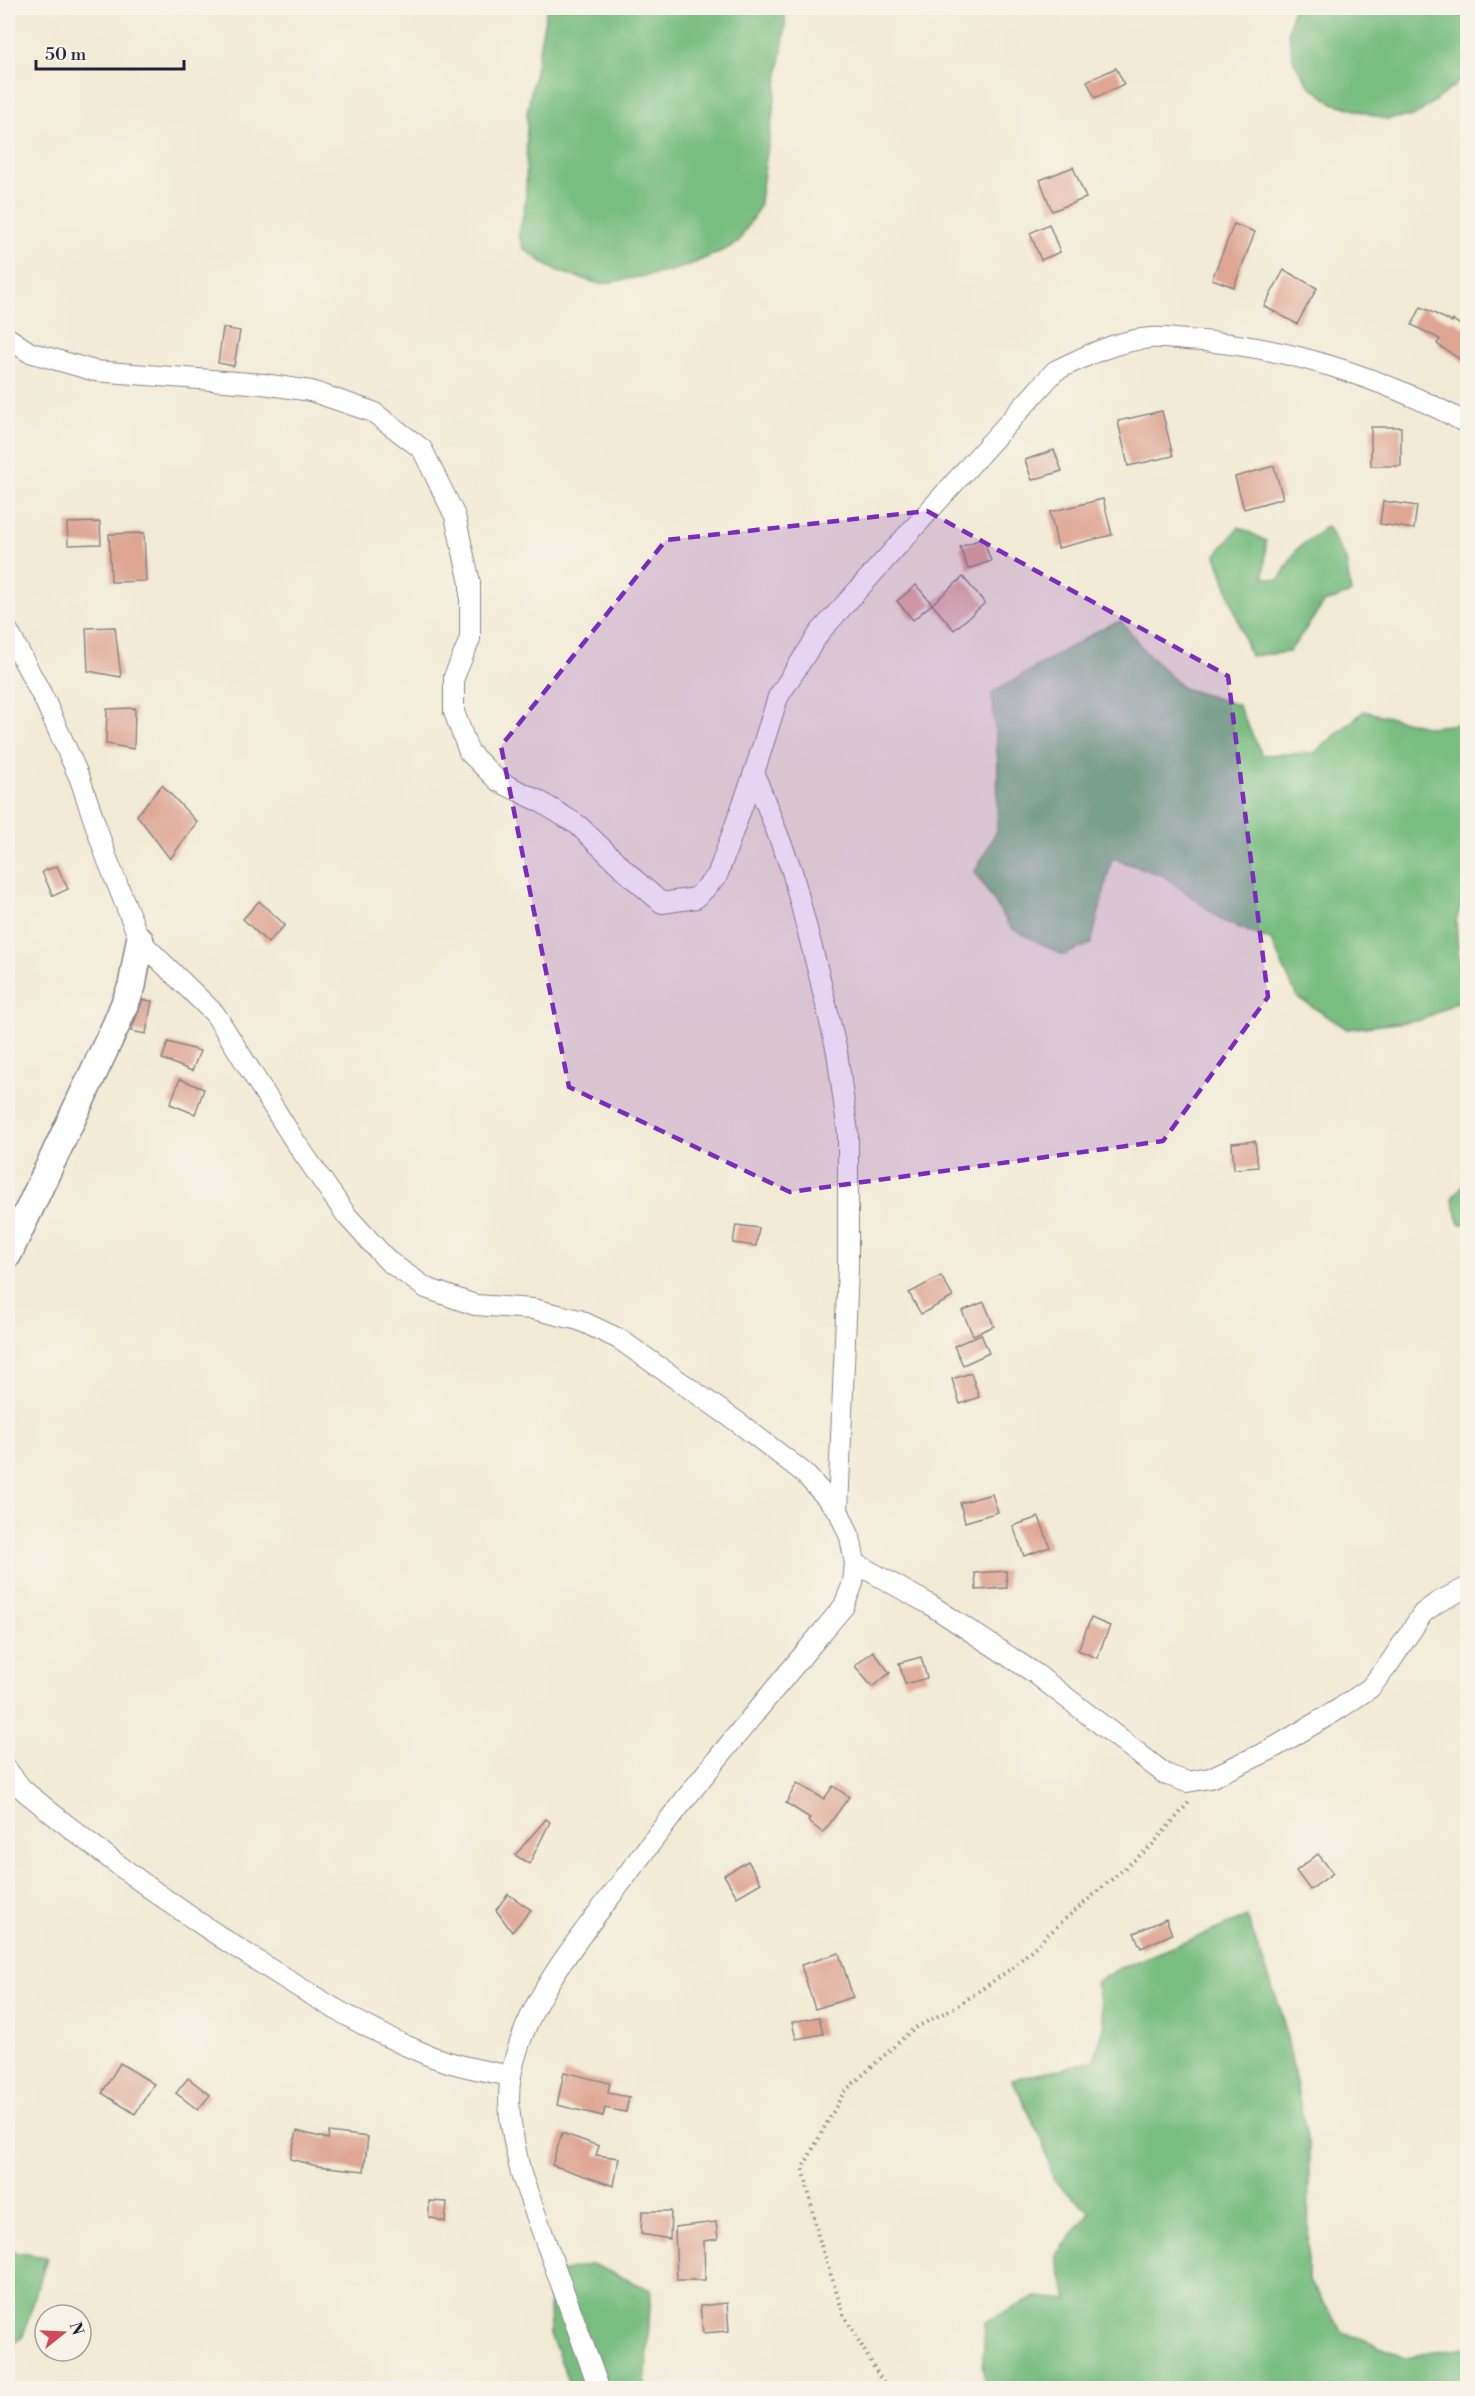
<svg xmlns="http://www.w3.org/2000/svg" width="1475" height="2396" viewBox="0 0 1475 2396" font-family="'Libre Bodoni',serif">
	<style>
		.forest { fill: #79bd80; stroke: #4e705e; stroke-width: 1.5 }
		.building { fill: #dea693 }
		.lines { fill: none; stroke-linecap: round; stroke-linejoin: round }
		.street-casing { stroke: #8a8688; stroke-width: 22 }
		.secondary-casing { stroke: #8a8688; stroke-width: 30 }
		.path { stroke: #8a8688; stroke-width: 4; stroke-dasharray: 1.5 4.5; stroke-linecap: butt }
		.street { stroke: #fff; stroke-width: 20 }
		.secondary { stroke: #fff; stroke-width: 27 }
		.marked { fill: #7b2cbf; fill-opacity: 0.2; stroke: #7b2cbf; stroke-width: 4.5; stroke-dasharray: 12 8; stroke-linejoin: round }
	</style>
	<rect width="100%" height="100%" fill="#f7f3e8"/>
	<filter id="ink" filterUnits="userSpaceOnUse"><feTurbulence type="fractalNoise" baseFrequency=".0167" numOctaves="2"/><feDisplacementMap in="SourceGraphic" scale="12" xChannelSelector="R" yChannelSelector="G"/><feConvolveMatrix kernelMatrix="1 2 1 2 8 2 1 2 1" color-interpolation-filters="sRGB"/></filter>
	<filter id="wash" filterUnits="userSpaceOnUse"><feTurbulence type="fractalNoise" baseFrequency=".008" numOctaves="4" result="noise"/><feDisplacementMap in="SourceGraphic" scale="24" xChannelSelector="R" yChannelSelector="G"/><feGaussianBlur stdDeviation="1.35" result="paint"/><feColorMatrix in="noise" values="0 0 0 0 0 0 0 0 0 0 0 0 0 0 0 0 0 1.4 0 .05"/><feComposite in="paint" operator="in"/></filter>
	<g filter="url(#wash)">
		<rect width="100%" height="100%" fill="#f1ead4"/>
		<g class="forest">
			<path d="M547 8H785V29L759 207 739 241 728 248 692 264 667 272 600 284 560 272 548 266 524 249 519 235 526 200 527 113Z"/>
			<path d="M1293 8H1467V76L1415 116 1386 119 1333 103 1310 86 1294 62 1288 32Z"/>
			<path d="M1327 526 1346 560 1351 593 1324 603 1289 652 1250 656 1216 555 1239 527 1266 541 1264 577 1279 580 1297 549Z"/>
			<path d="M1121 621 1146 653 1183 688 1238 705 1262 755 1314 753 1364 711 1429 727 1467 723V884L1456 921 1461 1000 1422 1020 1347 1029 1297 997 1271 940 1225 922 1164 876 1112 858 1091 944 1063 955 1011 928 975 872 997 830 998 762 992 693 1103 628Z"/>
			<path d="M1467 1180V1224H1460L1452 1198Z"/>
			<path d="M1247 1917 1282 2014 1309 2147 1308 2279 1343 2332 1405 2357 1467 2347V2388H985L983 2360 985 2322 1036 2297 1069 2300 1056 2256 1090 2212 1054 2181 1042 2140 1012 2079 1062 2069 1094 2060 1105 2024 1096 1982 1120 1968Z"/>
			<path d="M8 2251 47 2257 23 2336 8 2350Z"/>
			<path d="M592 2264 651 2290 645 2388H572L550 2335 548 2275Z"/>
		</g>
		<g id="blocks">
			<g class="building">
				<path d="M1116 68 1124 84 1095 98 1087 81Z"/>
				<path d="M1073 167 1086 198 1052 211 1040 180Z"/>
				<path d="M1049 224 1060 252 1041 260 1030 233Z"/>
				<path d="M1234 224 1255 232 1234 287 1212 279Z"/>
				<path d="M1284 270 1317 288 1297 324 1264 306Z"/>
				<path d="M1421 307 1452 322 1453 320 1467 329V364L1437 344 1440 339 1412 325Z"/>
				<path d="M223 328 240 331 234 366 218 363Z"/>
				<path d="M1162 411 1173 456 1128 466 1118 421Z"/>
				<rect x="1371" y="427" width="30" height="39"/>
				<path d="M1054 450 1062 471 1032 480 1025 460Z"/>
				<path d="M1274 466 1283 498 1244 509 1235 477Z"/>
				<path d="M1103 499 1112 535 1058 548 1050 512Z"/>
				<path d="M1383 501 1417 506 1414 529 1380 524Z"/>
				<path d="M100 522 101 544 68 545 67 523Z"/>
				<path d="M144 533 146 581 111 582 109 534Z"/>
				<path d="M983 538 991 561 968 569 960 547Z"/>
				<path d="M963 577 985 603 954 630 932 604Z"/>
				<path d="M916 585 932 604 913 620 897 601Z"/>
				<path d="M115 627 121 677 88 671 86 628Z"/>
				<path d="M135 708 134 749 106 744 107 709Z"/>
				<path d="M162 785 197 822 170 859 137 815Z"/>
				<path d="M57 866 68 889 53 896 42 872Z"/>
				<path d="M259 901 285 925 268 943 243 919Z"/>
				<path d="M143 1000 152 1001 146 1034 131 1031Z"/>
				<path d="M168 1042 200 1051 192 1071 162 1059Z"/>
				<path d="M180 1079 204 1089 195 1114 170 1104Z"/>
				<path d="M1255 1141 1258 1167 1234 1169 1232 1143Z"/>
				<path d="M736 1225 759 1228 756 1246 733 1243Z"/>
				<path d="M941 1276 953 1297 921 1314 909 1293Z"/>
				<path d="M984 1302 994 1326 973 1335 962 1311Z"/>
				<path d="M981 1334 989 1353 963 1365 954 1346Z"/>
				<path d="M971 1373 979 1397 960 1404 952 1379Z"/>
				<path d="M992 1494 998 1512 965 1522 960 1503Z"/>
				<path d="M1039 1517 1050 1547 1024 1556 1013 1526Z"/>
				<path d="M1006 1571 1007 1588 976 1590 975 1573Z"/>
				<path d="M1091 1618 1110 1626 1097 1658 1078 1650Z"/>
				<path d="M873 1651 890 1673 872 1687 855 1666Z"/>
				<path d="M921 1657 927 1678 905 1684 899 1663Z"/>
				<path d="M797 1783 824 1799 833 1786 849 1797 823 1833 808 1821 810 1818 786 1803Z"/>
				<path d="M546 1819 550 1822 529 1864 515 1855Z"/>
				<path d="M1318 1854 1333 1873 1310 1890 1296 1871Z"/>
				<path d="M748 1861 761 1883 737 1897 724 1875Z"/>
				<path d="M508 1894 531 1910 512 1932 496 1910Z"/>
				<path d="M1166 1919 1172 1934 1141 1948 1134 1933Z"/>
				<path d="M839 1953 853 1997 815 2009 801 1965Z"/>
				<path d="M819 2017 823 2034 796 2039 792 2022Z"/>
				<path d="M120 2063 154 2084 135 2114 102 2093Z"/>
				<path d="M564 2072 610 2083 608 2093 629 2097 626 2112 605 2108 603 2116 557 2105Z"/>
				<path d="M188 2078 210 2095 198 2110 176 2093Z"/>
				<path d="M297 2131 328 2139 329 2132 368 2137 364 2171 317 2166 290 2159Z"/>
				<path d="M562 2133 599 2146 596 2155 619 2158 614 2186 552 2165Z"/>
				<path d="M429 2201 447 2202 445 2222 429 2217Z"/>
				<path d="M642 2211H671L670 2239 641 2234Z"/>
				<path d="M716 2222 718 2239 704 2241 705 2280H677L675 2227Z"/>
				<path d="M727 2303 729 2331 703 2333 700 2306Z"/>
			</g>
		</g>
	</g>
	<g filter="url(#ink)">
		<use href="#blocks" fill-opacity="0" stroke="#8a8688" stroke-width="1.5"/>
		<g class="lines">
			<defs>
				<g id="street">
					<path d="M8 338 29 352 95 371 263 384 311 391 373 412 422 449 455 516 470 583V639L454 677V712L469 752 498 781 539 801 578 825 634 879 662 903 696 898 717 876 754 773 778 697 820 632 1055 371C1085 356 1116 341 1150 338 1161 337 1174 339 1186 340 1280 344 1385 378 1468 424"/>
					<path d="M8 631 45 701 80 779 106 856 140 941 215 1014 294 1140 347 1216 388 1261 426 1288 475 1305 533 1309 579 1320 619 1339 739 1423 803 1472 838 1510 850 1537 855 1563 853 1583 844 1606C768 1697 691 1788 620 1884 576 1942 525 2002 511 2075 505 2108 514 2142 521 2174L599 2388"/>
					<path d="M754 773 792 871 819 975 837 1052 848 1133V1268L838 1510"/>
					<path d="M855 1563 929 1604 1036 1674 1165 1774 1187 1782 1210 1778 1270 1750 1339 1709 1370 1688 1389 1664 1423 1613 1438 1602 1468 1587"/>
					<path d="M8 1771 22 1789C96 1850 172 1907 253 1958 307 1993 363 2028 423 2053 451 2065 481 2070 511 2076"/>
				</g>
				<path id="secondary" d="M8 1254 116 1025 132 986 140 941"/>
			</defs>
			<use href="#street" class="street-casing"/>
			<use href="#secondary" class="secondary-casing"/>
			<path class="path" d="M886 2388 844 2315 818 2236 803 2167 844 2092 913 2029 959 2005 1012 1968 1064 1920 1152 1845 1191 1800"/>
			<use href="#street" class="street"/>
			<use href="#secondary" class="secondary"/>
		</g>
	</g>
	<path class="marked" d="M927 511 1228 676 1268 997 1163 1141 790 1192 569 1087 501 746 666 540Z"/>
	<rect width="1475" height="2396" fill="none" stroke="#f7f3e8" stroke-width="30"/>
	<g transform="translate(63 2333) rotate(72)"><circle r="28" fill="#f7f3e8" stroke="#a29fa3" stroke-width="1.5"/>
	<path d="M0-4.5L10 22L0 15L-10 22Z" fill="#d1495b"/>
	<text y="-9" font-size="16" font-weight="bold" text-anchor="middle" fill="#22223b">N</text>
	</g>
	<path d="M36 60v9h148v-9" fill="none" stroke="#22223b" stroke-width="3"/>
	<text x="45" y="60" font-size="18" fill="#22223b" stroke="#f7f3e8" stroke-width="4.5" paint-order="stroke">50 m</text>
</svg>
